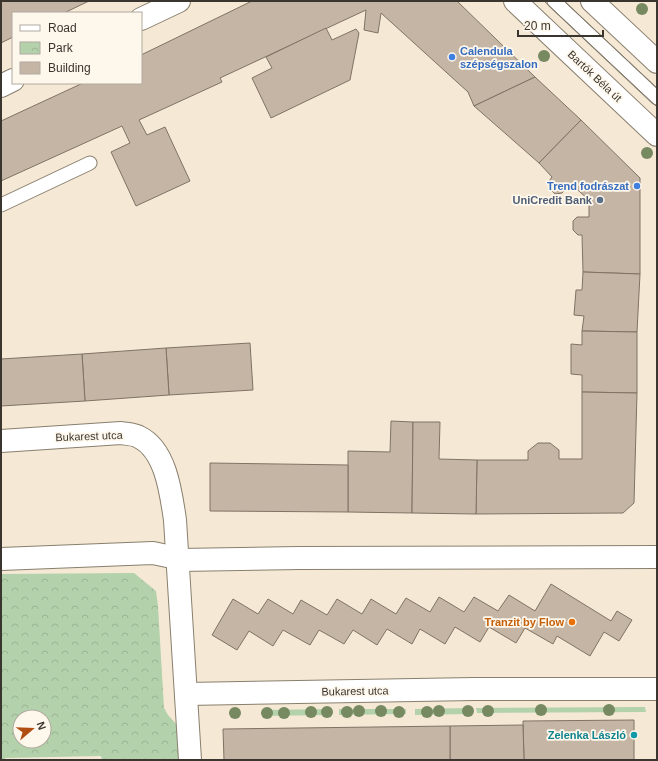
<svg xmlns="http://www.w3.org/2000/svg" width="658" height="761" viewBox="0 0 658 761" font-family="Arial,sans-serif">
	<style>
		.grass { fill: #b3d1ab }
		.park { fill: url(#park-crowns); fill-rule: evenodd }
		.building { fill: #c4b5a5; stroke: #817364 }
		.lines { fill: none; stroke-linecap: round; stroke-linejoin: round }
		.service-casing { stroke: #897f6e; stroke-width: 15 }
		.minor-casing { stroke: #897f6e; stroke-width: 24 }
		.secondary-casing { stroke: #897f6e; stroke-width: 24 }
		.service { stroke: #fff; stroke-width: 13 }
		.minor { stroke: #fff; stroke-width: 22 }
		.secondary { stroke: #fff; stroke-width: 22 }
		.tram { stroke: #7f786c; stroke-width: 1 }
		.tree { fill: #768960 }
		.shop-dot { fill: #3f7fe0; stroke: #fef7ec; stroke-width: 1.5 }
		.service-dot { fill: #5c6f8a; stroke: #fef7ec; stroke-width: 1.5 }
		.food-dot { fill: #e8710a; stroke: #fef7ec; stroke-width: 1.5 }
		.culture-dot { fill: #0f9aa8; stroke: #fef7ec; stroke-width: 1.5 }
		.labels { text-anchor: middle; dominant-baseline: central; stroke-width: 3.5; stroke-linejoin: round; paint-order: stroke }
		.shop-label { font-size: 11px; font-weight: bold; fill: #366cbe; stroke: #fef7ec; text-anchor: start }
		.street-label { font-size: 11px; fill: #3a362f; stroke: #fef7ec }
		.service-label { font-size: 11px; font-weight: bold; fill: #4e5e75; stroke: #fef7ec; text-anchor: end }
		.food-label { font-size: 11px; font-weight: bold; fill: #c56008; stroke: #fef7ec; text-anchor: end }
		.culture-label { font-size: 11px; font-weight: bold; fill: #0d838f; stroke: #fef7ec; text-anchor: end }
	</style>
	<defs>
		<pattern id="park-crowns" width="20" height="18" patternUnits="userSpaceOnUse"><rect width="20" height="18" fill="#b3d1ab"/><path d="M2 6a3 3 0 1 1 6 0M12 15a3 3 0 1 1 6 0" fill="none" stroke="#9bb493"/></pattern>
	</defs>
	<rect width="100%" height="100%" fill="#f5e9d6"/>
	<g class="grass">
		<path d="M645 707 646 712 477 713 476 708Z"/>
		<path d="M471 708V714L415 715V709Z"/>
		<path d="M332 709V715L262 716V710Z"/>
		<path d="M339 709H406V714L339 715Z"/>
	</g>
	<path class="park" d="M134 573 156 591 158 606 164 708 168 715 178 726 180 760H102L101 756 5 758V760H1V574ZM20 717H44V741H20Z"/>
	<g class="building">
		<path d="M1 1H89L64 13H13V37L1 43Z"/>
		<path d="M252 1H457L535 77 474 106 468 92 381 13 378 33 364 30 366 10 220 78 222 82 139 120 147 135 165 127 190 181 136 206 111 152 130 143 122 126 1 181V121L83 83H141V55Z"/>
		<path d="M326 28 332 40 356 29 359 33 350 80 271 118 252 78 272 68 266 57Z"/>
		<path d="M535 77 581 120 539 163 474 106Z"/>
		<path d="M581 120 640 178V274L583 272 582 235H578L573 230V221L577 217H589V200L571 184 562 193 555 194 549 188V181L552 177 539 163Z"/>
		<path d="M583 272 640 274 637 332 582 331 584 316 574 315 576 290H582Z"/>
		<path d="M582 331 637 332V393L582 392V375L571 374V344L582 345Z"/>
		<path d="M250 343 253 390 169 395 166 348Z"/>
		<path d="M166 348 169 395 85 401 82 354Z"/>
		<path d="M82 354 85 401 1 406V359Z"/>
		<path d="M582 392 637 393 634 503 623 513 476 514 477 460H528V451L538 443H550L559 450V459H582Z"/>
		<path d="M391 421 413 422 412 513 348 512V451L390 452Z"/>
		<path d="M413 422H440L439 459 477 460 476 514 412 513Z"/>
		<path d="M210 463 348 465V512L210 511Z"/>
		<path d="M551 584 611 621 617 611 632 620 619 641 604 632 590 656 557 636 553 644 525 628 516 643 489 627 480 642 455 627 445 644 420 629 412 644 387 629 377 645 353 630 344 644 319 630 310 645 283 630 273 646 249 631 237 650 212 635 233 599 258 614 268 599 293 614 301 600 327 615 337 599 362 614 371 599 396 614 406 598 430 612 439 597 464 612 474 597 498 611 509 595 535 611Z"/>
		<path d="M634 720V760H524L523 721Z"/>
		<path d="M523 725 524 760H450V726Z"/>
		<path d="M450 726V760H224L223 729Z"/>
	</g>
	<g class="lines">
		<defs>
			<g id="service">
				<path d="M554 1 657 98"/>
				<path d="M1 205 90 163"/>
			</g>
			<g id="minor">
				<path d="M141 19 179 1"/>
				<path d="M1 86 13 80"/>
				<path d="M1 441 121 433C126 434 134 434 139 437 166 450 171 493 175 520L190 760"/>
				<path d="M1 559 153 553 172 557 179 560 299 558 657 557"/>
				<path d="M186 694 474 689H657"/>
			</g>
			<g id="secondary">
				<path d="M515 1 657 135"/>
				<path d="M592 1 657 62"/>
			</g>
		</defs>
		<use href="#service" class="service-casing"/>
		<use href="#minor" class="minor-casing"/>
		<use href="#secondary" class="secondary-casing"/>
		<use href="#service" class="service"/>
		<use href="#minor" class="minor"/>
		<use href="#secondary" class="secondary"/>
		<g class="tram">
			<path d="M544 1 657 107"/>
			<path d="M564 1 657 88"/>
		</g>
	</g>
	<g class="tree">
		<circle cx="642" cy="9" r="6"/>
		<circle cx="544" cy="56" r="6"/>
		<circle cx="647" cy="153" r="6"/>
		<circle cx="541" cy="710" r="6"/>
		<circle cx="609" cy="710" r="6"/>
		<circle cx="359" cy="711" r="6"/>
		<circle cx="381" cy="711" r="6"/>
		<circle cx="439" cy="711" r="6"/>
		<circle cx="468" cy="711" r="6"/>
		<circle cx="488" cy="711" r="6"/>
		<circle cx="311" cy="712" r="6"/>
		<circle cx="327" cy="712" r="6"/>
		<circle cx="347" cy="712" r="6"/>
		<circle cx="399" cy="712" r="6"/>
		<circle cx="427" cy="712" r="6"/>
		<circle cx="235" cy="713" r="6"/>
		<circle cx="267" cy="713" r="6"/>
		<circle cx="284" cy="713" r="6"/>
	</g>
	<g class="shop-dot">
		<circle cx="452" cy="57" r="4"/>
		<circle cx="637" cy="186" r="4"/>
	</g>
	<circle class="service-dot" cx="600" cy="200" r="4"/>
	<circle class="food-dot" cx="572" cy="622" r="4"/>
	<circle class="culture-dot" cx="634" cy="735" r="4"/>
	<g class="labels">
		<g class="shop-label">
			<text x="460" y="51">Calendula<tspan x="460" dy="13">szépségszalon</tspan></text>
			<text x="629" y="186" text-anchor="end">Trend fodrászat</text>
		</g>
		<g class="street-label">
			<text transform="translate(595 76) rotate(43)">Bartók Béla út</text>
			<text transform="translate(89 436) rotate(-2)">Bukarest utca</text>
			<text transform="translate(355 691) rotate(-1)">Bukarest utca</text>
		</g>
		<g class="service-label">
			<text x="592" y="200">UniCredit Bank</text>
		</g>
		<g class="food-label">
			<text x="564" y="622">Tranzit by Flow</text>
		</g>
		<g class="culture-label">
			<text x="626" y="735">Zelenka László</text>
		</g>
	</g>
	<rect width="658" height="761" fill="none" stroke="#3a362f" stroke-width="4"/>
	<rect x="12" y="12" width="130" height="72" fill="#fef7ec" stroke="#b0aaa0"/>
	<rect x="20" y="25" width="20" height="6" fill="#ffffff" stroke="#b0aaa0"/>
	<text x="48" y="32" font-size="12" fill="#3a362f">Road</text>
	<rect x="20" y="42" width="20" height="12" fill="url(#park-crowns)" stroke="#b0aaa0"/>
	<text x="48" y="52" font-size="12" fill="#3a362f">Park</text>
	<rect x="20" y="62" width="20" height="12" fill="#c4b5a5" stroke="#b0aaa0"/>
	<text x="48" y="72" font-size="12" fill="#3a362f">Building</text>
	<g transform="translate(32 729) rotate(71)"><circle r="19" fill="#fef7ec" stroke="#b0aaa0"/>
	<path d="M0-3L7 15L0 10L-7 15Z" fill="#b04e12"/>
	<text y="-6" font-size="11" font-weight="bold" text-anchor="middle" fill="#3a362f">N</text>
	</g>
	<path d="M518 30v6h85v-6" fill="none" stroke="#3a362f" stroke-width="2"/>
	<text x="524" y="30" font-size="12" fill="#3a362f" stroke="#fef7ec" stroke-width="3" paint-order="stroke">20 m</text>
</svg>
